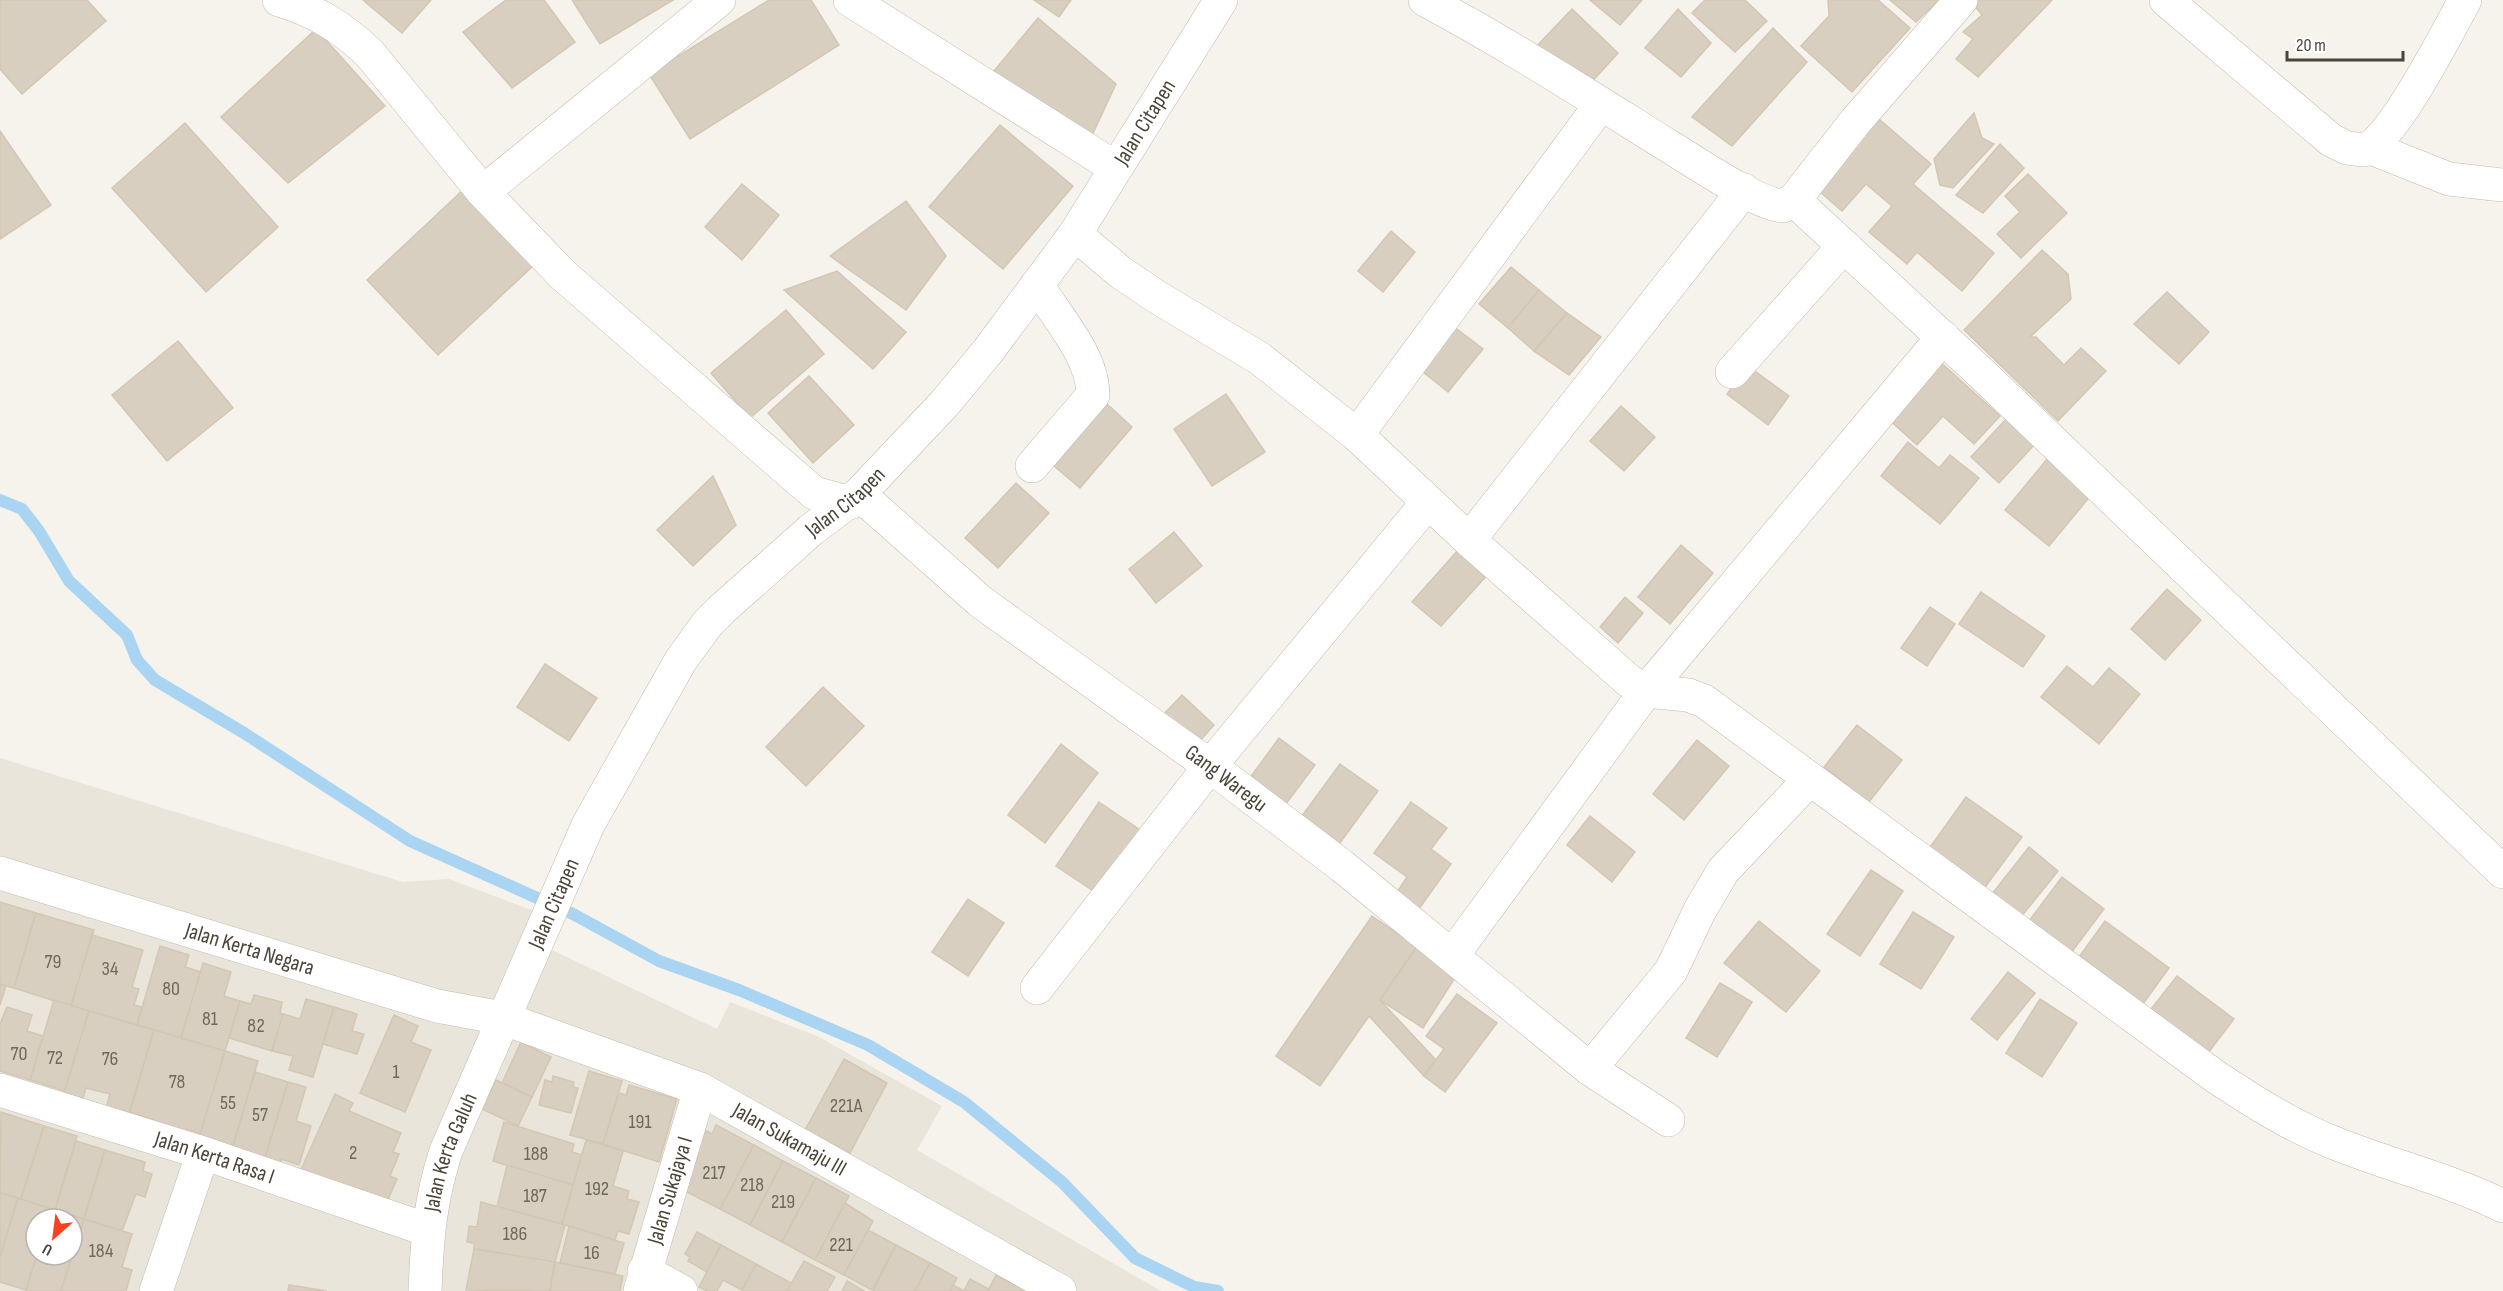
<svg xmlns="http://www.w3.org/2000/svg" width="2503" height="1291" viewBox="0 0 2503 1291" font-family="'Sofia Sans Condensed',sans-serif">
	<style>
		.residential { fill: #eae5da; fill-rule: evenodd }
		.lines { fill: none; stroke-linecap: round; stroke-linejoin: round }
		.stream { stroke: #a9d4f2; stroke-width: 12 }
		.building { fill: #d8cfc1; stroke: #d3c7b4; stroke-width: 1.5 }
		.minor-casing { stroke: #c2bbae; stroke-width: 34 }
		.minor { stroke: #fff; stroke-width: 33 }
		.labels { text-anchor: middle; dominant-baseline: central; stroke-width: 5; stroke-linejoin: round; paint-order: stroke }
		.number-label { font-size: 20px; fill: #6e675b }
		.street-label { font-size: 22px; fill: #4b4439; stroke: #fff }
	</style>
	<rect width="100%" height="100%" fill="#f6f3ec"/>
	<path class="residential" d="M0 758 403 882 449 879 561 921 548 948 717 1029 730 1002 819 1037 942 1106 917 1150 1161 1291H0ZM36 1219H72V1255H36Z"/>
	<g class="lines">
		<path class="stream" d="M0 500 22 509 39 531 69 581 127 635 137 660 155 680 244 733 410 841 573 914 659 961 739 990 868 1045 964 1102 1062 1182 1135 1258 1194 1287 1218 1291"/>
	</g>
	<g class="building">
		<path d="M0 0H87L106 21 22 94 0 69Z"/>
		<path d="M363 0H431L402 33Z"/>
		<path d="M506 0H544L575 42 512 88 463 32Z"/>
		<path d="M572 0H673L600 44Z"/>
		<path d="M769 0H811L839 45 690 139 649 74Z"/>
		<path d="M1034 0H1071L1059 17Z"/>
		<path d="M1590 0H1642L1620 25Z"/>
		<path d="M1705 0H1745L1767 21 1735 52 1692 13Z"/>
		<path d="M1828 0H1878L1910 28 1852 92 1801 46 1829 16Z"/>
		<path d="M1890 0H1939L1916 22Z"/>
		<path d="M1970 0H2052L1978 77 1956 59 1973 39 1963 32 1982 15Z"/>
		<path d="M1572 9 1618 53 1588 86 1534 49Z"/>
		<path d="M1678 9 1711 43 1681 77 1645 48Z"/>
		<path d="M1038 18 1116 84 1086 148 994 71Z"/>
		<path d="M1773 28 1807 62 1732 146 1692 117Z"/>
		<path d="M316 29 385 106 288 183 221 117Z"/>
		<path d="M1872 113 1931 164 1913 184 1994 253 1962 291 1917 252 1907 264 1869 232 1892 206 1866 184 1842 211 1811 184Z"/>
		<path d="M1974 113 1982 138 1994 144 1953 188 1940 185 1934 159Z"/>
		<path d="M185 123 278 227 206 292 112 188Z"/>
		<path d="M1000 125 1073 186 1003 269 929 207Z"/>
		<path d="M0 131 51 205 0 239Z"/>
		<path d="M2000 144 2024 168 1983 213 1956 195Z"/>
		<path d="M2028 174 2067 213 2021 258 1997 234 2020 212 2005 196Z"/>
		<path d="M742 184 779 215 742 260 705 227Z"/>
		<path d="M463 190 534 265 438 355 367 280Z"/>
		<path d="M906 201 946 256 906 310 830 256Z"/>
		<path d="M1391 231 1415 252 1383 292 1358 271Z"/>
		<path d="M2042 250 2068 274 2071 299 2030 337H2036L2064 365 2081 348 2106 371 2058 421 1964 330Z"/>
		<path d="M1511 267 1539 290 1508 328 1479 304Z"/>
		<path d="M837 271 906 332 873 369 784 290Z"/>
		<path d="M1539 290 1567 313 1534 351 1508 328Z"/>
		<path d="M2167 292 2209 332 2179 364 2134 324Z"/>
		<path d="M786 310 824 354 750 418 711 373Z"/>
		<path d="M1567 313 1601 337 1569 375 1534 351Z"/>
		<path d="M1453 326 1483 349 1448 392 1418 368Z"/>
		<path d="M178 341 233 408 167 461 112 395Z"/>
		<path d="M1937 359 2000 416 1974 444 1943 416 1917 445 1885 416Z"/>
		<path d="M1748 366 1789 396 1768 425 1727 394Z"/>
		<path d="M809 376 854 425 813 463 768 413Z"/>
		<path d="M1226 394 1265 452 1212 486 1174 429Z"/>
		<path d="M1107 404 1132 427 1080 488 1054 466Z"/>
		<path d="M1621 406 1655 437 1624 471 1590 441Z"/>
		<path d="M2007 418 2035 444 1999 483 1971 457Z"/>
		<path d="M1908 442 1939 468 1950 455 1979 478 1940 524 1881 476Z"/>
		<path d="M2048 458 2092 494 2049 546 2005 510Z"/>
		<path d="M713 476 736 525 693 566 657 530Z"/>
		<path d="M1016 483 1049 513 998 568 965 538Z"/>
		<path d="M1174 532 1202 566 1156 603 1129 569Z"/>
		<path d="M1681 545 1713 573 1670 624 1638 597Z"/>
		<path d="M1459 549 1489 573 1441 626 1412 602Z"/>
		<path d="M2167 589 2201 620 2165 660 2131 629Z"/>
		<path d="M1981 592 2045 636 2023 667 1959 624Z"/>
		<path d="M1625 597 1643 613 1618 643 1600 627Z"/>
		<path d="M1930 607 1955 624 1927 666 1901 648Z"/>
		<path d="M545 664 597 698 569 741 517 707Z"/>
		<path d="M2067 666 2093 687 2109 668 2140 694 2099 744 2041 697Z"/>
		<path d="M823 687 864 726 806 786 766 747Z"/>
		<path d="M1182 695 1214 725 1198 743 1165 713Z"/>
		<path d="M1857 725 1902 760 1869 802 1824 767Z"/>
		<path d="M1279 738 1315 765 1280 812 1244 786Z"/>
		<path d="M1697 740 1729 766 1684 820 1653 794Z"/>
		<path d="M1061 744 1098 773 1045 843 1008 815Z"/>
		<path d="M1340 764 1378 791 1334 851 1296 824Z"/>
		<path d="M1966 797 2022 837 1983 890 1928 850Z"/>
		<path d="M1099 802 1143 832 1101 896 1056 866Z"/>
		<path d="M1411 802 1447 828 1431 849 1451 864 1419 909 1397 892 1407 877 1374 853Z"/>
		<path d="M1590 816 1635 852 1612 882 1567 845Z"/>
		<path d="M2029 847 2058 871 2021 917 1992 894Z"/>
		<path d="M1871 870 1903 891 1860 956 1827 934Z"/>
		<path d="M2062 877 2104 909 2068 957 2026 925Z"/>
		<path d="M968 899 1004 923 968 976 932 952Z"/>
		<path d="M0 902 36 913 14 988 0 984Z"/>
		<path d="M1913 912 1954 937 1921 989 1880 964Z"/>
		<path d="M36 913 94 930 71 1006 14 988Z"/>
		<path d="M1372 916 1417 947 1380 1000 1436 1060 1424 1076 1369 1016 1320 1086 1276 1056Z"/>
		<path d="M1759 921 1820 971 1786 1012 1724 963Z"/>
		<path d="M2105 921 2169 968 2140 1008 2076 961Z"/>
		<path d="M92 935 143 950 132 987 139 989 134 1005 142 1007 137 1025 71 1006Z"/>
		<path d="M160 946 189 955 185 967 201 972 181 1038 137 1025Z"/>
		<path d="M1417 947 1458 973 1423 1028 1380 1000Z"/>
		<path d="M203 963 231 972 224 996 240 1001 225 1051 181 1038Z"/>
		<path d="M2008 972 2035 993 1997 1040 1971 1019Z"/>
		<path d="M2177 976 2234 1019 2208 1053 2151 1009Z"/>
		<path d="M1720 983 1752 1002 1717 1057 1686 1038Z"/>
		<path d="M0 984 6 986 0 1005Z"/>
		<path d="M1457 994 1497 1023 1445 1092 1424 1076 1444 1049 1426 1036Z"/>
		<path d="M254 995 282 1002 280 1013 283 1014 272 1051 229 1038 240 1001 251 1004Z"/>
		<path d="M306 999 334 1007 313 1077 289 1070 293 1056 272 1051 283 1014 300 1019Z"/>
		<path d="M2040 999 2077 1023 2042 1077 2006 1053Z"/>
		<path d="M54 1000 89 1011 65 1091 30 1080Z"/>
		<path d="M7 1007 32 1015 27 1031 43 1036 30 1080 0 1071V1024Z"/>
		<path d="M334 1007 357 1014 352 1031 364 1034 357 1054 323 1044Z"/>
		<path d="M89 1011 154 1030 127 1119 105 1112 110 1094 86 1088 81 1105 62 1099Z"/>
		<path d="M394 1015 418 1026 411 1042 431 1050 405 1112 360 1093Z"/>
		<path d="M154 1030 225 1051 201 1134 187 1129 185 1137 152 1127 154 1120 130 1112Z"/>
		<path d="M521 1042 551 1057 532 1097 502 1083Z"/>
		<path d="M225 1051 258 1061 232 1149 199 1138Z"/>
		<path d="M844 1059 887 1083 850 1153 805 1130Z"/>
		<path d="M589 1071 622 1081 603 1144 570 1135Z"/>
		<path d="M255 1072 288 1082 265 1158 232 1149Z"/>
		<path d="M553 1076 574 1082 573 1087 578 1088 571 1113 539 1105 545 1080 552 1082Z"/>
		<path d="M496 1080 532 1097 518 1126 482 1109Z"/>
		<path d="M288 1082 306 1087 296 1121 311 1126 299 1165 281 1159V1163L265 1158Z"/>
		<path d="M629 1085 677 1099 659 1162 603 1144 619 1093 626 1095Z"/>
		<path d="M335 1094 353 1103 349 1111 401 1133 393 1152 399 1154 390 1176 397 1179 384 1209 300 1172Z"/>
		<path d="M1 1112 44 1126 21 1199 0 1193Z"/>
		<path d="M504 1122 574 1144 572 1152 582 1155 573 1185 493 1161Z"/>
		<path d="M716 1125 754 1145 720 1209 681 1189 698 1157 692 1153 705 1130 712 1134Z"/>
		<path d="M44 1126 77 1136 55 1210 21 1199Z"/>
		<path d="M586 1140 623 1151 613 1186 629 1191 627 1199 639 1202 629 1234 618 1231 615 1240 562 1224Z"/>
		<path d="M76 1141 105 1150 84 1219 55 1210Z"/>
		<path d="M754 1145 783 1161 750 1225 720 1209Z"/>
		<path d="M105 1150 145 1162 143 1171 152 1174 145 1197 136 1194 122 1231 84 1219Z"/>
		<path d="M783 1161 816 1178 782 1242 750 1225Z"/>
		<path d="M507 1165 573 1185 562 1224 497 1207Z"/>
		<path d="M816 1178 849 1196 815 1260 782 1242Z"/>
		<path d="M0 1193 18 1198 0 1257Z"/>
		<path d="M18 1198 51 1209 48 1219H36L37 1255 26 1290 0 1282V1257Z"/>
		<path d="M481 1202 565 1225 555 1262 474 1249V1243L467 1242 469 1226 477 1227Z"/>
		<path d="M845 1203 873 1221 844 1275 815 1260Z"/>
		<path d="M51 1209 84 1219 61 1291H28L26 1290 37 1255H72V1219H48Z"/>
		<path d="M84 1219 132 1234 122 1267 132 1270 126 1291H61Z"/>
		<path d="M569 1226 624 1243 615 1274 560 1263Z"/>
		<path d="M868 1230 896 1245 872 1290 844 1275Z"/>
		<path d="M697 1232 721 1245 707 1272 688 1261 690 1257 685 1254Z"/>
		<path d="M721 1245 756 1264 742 1290 723 1280 717 1291H707L699 1287Z"/>
		<path d="M896 1245 930 1263 915 1291H873Z"/>
		<path d="M474 1249 555 1262 550 1291 466 1290Z"/>
		<path d="M804 1261 835 1277 827 1291H787Z"/>
		<path d="M555 1262 623 1276 620 1291H550Z"/>
		<path d="M930 1263 957 1278 950 1291H915Z"/>
		<path d="M756 1264 791 1283 787 1291H742Z"/>
		<path d="M996 1275 1026 1291H988Z"/>
		<path d="M970 1279 989 1289 988 1291H950L953 1285 964 1291Z"/>
		<path d="M847 1281 864 1291H842Z"/>
		<path d="M289 1285 327 1291H288Z"/>
	</g>
	<g class="lines">
		<defs>
			<g id="minor">
				<path d="M279 0C316 11 342 27 370 54L483 192 563 275 814 493 850 503"/>
				<path d="M850 0 1116 168"/>
				<path d="M1425 0C1508 44 1587 95 1667 145 1692 160 1756 204 1783 206L1794 200 1855 122 1961 0"/>
				<path d="M2166 0 2331 140 2347 148 2364 150C2393 140 2448 31 2465 0"/>
				<path d="M2371 148 2449 179 2503 185"/>
				<path d="M483 192 719 0"/>
				<path d="M1794 200 1982 374 2503 872"/>
				<path d="M1075 234 1120 272 1157 297 1259 358 1357 435 1469 540 1629 681 1646 691 1688 695 1704 701 2216 1077C2254 1102 2290 1125 2332 1142 2388 1165 2448 1179 2503 1206"/>
				<path d="M1732 372 1844 246"/>
				<path d="M1357 435 1601 104"/>
				<path d="M1032 466 1093 395C1093 356 1058 319 1038 286"/>
				<path id="s1" d="M859 494 981 602 1210 766 1342 866 1590 1069 1668 1120"/>
				<path d="M1469 540 1744 190"/>
				<path id="s2" d="M0 873 437 1006 502 1018 700 1089 1060 1291"/>
				<path d="M1452 956 1646 691 1943 337"/>
				<path d="M1037 988 1210 766 1428 502"/>
				<path d="M1590 1069 1671 971 1700 910 1723 871 1810 779"/>
				<path id="s3" d="M0 1090 203 1153 428 1230"/>
				<path d="M644 1271 681 1291"/>
				<path d="M156 1291 203 1153"/>
				<path id="s4" d="M425 1291C427 1239 430 1200 446 1151L588 825 681 660 708 623 721 610 811 530 859 494 944 404 988 351 1075 234 1221 0"/>
				<path id="s5" d="M640 1291 700 1089"/>
			</g>
		</defs>
		<use href="#minor" class="minor-casing"/>
		<use href="#minor" class="minor"/>
	</g>
	<g class="labels">
		<g class="number-label">
			<text x="53" y="962">79</text>
			<text x="110" y="969">34</text>
			<text x="171" y="989">80</text>
			<text x="210" y="1019">81</text>
			<text x="256" y="1026">82</text>
			<text x="19" y="1054">70</text>
			<text x="55" y="1058">72</text>
			<text x="110" y="1059">76</text>
			<text x="396" y="1072">1</text>
			<text x="177" y="1082">78</text>
			<text x="228" y="1103">55</text>
			<text x="846" y="1106">221A</text>
			<text x="260" y="1115">57</text>
			<text x="640" y="1122">191</text>
			<text x="353" y="1153">2</text>
			<text x="536" y="1154">188</text>
			<text x="714" y="1173">217</text>
			<text x="752" y="1185">218</text>
			<text x="597" y="1189">192</text>
			<text x="535" y="1196">187</text>
			<text x="783" y="1202">219</text>
			<text x="515" y="1234">186</text>
			<text x="841" y="1245">221</text>
			<text x="101" y="1251">184</text>
			<text x="592" y="1253">16</text>
		</g>
		<g class="street-label">
			<text stroke="none"><textPath href="#s4" startOffset="1402">Jalan Citapen</textPath></text>
			<text stroke="none"><textPath href="#s4" startOffset="916">Jalan Citapen</textPath></text>
			<text stroke="none"><textPath href="#s1" startOffset="465">Gang Waregu</textPath></text>
			<text stroke="none"><textPath href="#s4" startOffset="412">Jalan Citapen</textPath></text>
			<text stroke="none"><textPath href="#s2" startOffset="261">Jalan Kerta Negara</textPath></text>
			<text stroke="none"><textPath href="#s2" startOffset="836">Jalan Sukamaju III</textPath></text>
			<text stroke="none"><textPath href="#s4" startOffset="142">Jalan Kerta Galuh</textPath></text>
			<text stroke="none"><textPath href="#s3" startOffset="225">Jalan Kerta Rasa I</textPath></text>
			<text stroke="none"><textPath href="#s5" startOffset="105">Jalan Sukajaya I</textPath></text>
		</g>
	</g>
	<g transform="translate(54 1237) rotate(208)"><circle r="28" fill="#ffffff" stroke="#b7b4b0" stroke-width="1.5"/>
	<path d="M0-4.5L10 22L0 15L-10 22Z" fill="#fc3f1d"/>
	<text y="-9" font-size="16" font-weight="bold" text-anchor="middle" fill="#4b4439">U</text>
	</g>
	<path d="M2287 51v9h116v-9" fill="none" stroke="#4b4439" stroke-width="3"/>
	<text x="2296" y="51" font-size="18" fill="#4b4439" stroke="#ffffff" stroke-width="4.5" paint-order="stroke">20 m</text>
</svg>
